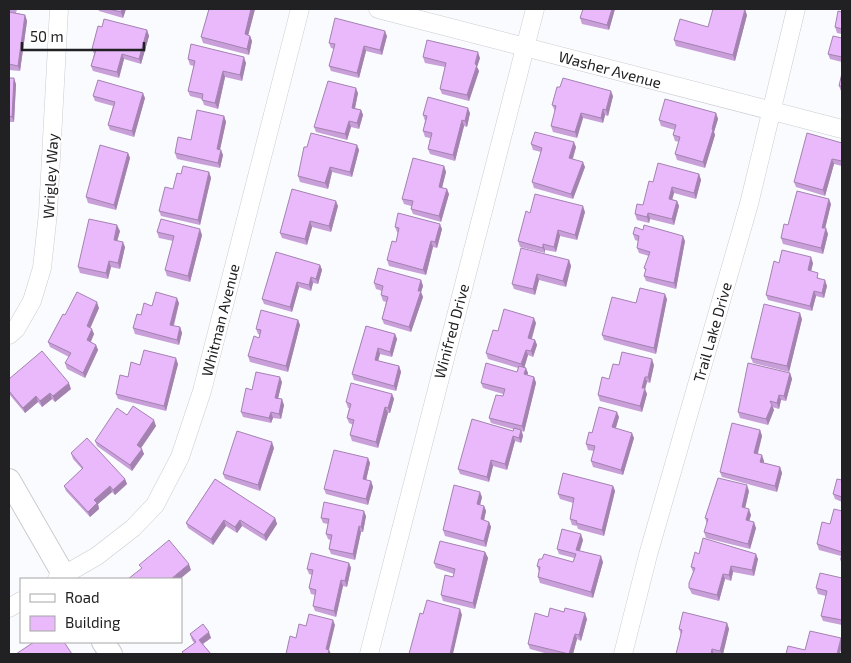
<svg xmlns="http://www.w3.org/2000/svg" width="851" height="663" viewBox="0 0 851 663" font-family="'Exo 2',sans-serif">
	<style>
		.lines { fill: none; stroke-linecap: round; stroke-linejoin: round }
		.minor-casing { stroke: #caccd0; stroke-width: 19 }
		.major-casing { stroke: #caccd0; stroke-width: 24 }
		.minor { stroke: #fff; stroke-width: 18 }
		.major { stroke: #fff; stroke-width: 22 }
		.wall { fill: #c89fd8 }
		.shaded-wall { fill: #a382b0 }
		.building { fill: #e9b9fb; stroke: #a382b0 }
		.labels { text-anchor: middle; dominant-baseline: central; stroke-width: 4; stroke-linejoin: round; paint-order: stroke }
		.street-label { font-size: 15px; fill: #212123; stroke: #fff }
	</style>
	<rect width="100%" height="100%" fill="#fafbff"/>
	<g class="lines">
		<defs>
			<g id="minor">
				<path d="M378 9 842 129"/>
				<path d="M9 335 16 329 32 301 42 268 48 213 59 9"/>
				<path d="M57 579 97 556 133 528 155 505 180 457 202 391 300 9"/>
				<path d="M9 608 21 601"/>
				<path d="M369 654 535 9"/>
				<path d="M623 654 648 555 749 204 796 9"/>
			</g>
			<g id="major">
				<path d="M9 480 66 579"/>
				<path d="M103 642 111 654"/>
			</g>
		</defs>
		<use href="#minor" class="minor-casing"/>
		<use href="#major" class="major-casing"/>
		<use href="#minor" class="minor"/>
		<use href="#major" class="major"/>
	</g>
	<g class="wall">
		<path d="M9 9H17L16 13 25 15 27 21 20 71 9 70Z"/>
		<path d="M98 9H126L123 18 99 11Z"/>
		<path d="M209 9H255L248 35 250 36 252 41 249 55 203 43 201 37Z"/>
		<path d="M581 9H615L609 30 582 24 580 18 583 10Z"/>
		<path d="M842 12V34L837 33 835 27Z"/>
		<path d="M747 15 735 61 676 46 674 40 708 27Z"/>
		<path d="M102 27 147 30 149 36 141 64 124 59 119 78 93 71 91 66 94 54 92 49Z"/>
		<path d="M387 36 382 55 366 51 359 78 331 71 329 66 334 49 331 48 329 43Z"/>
		<path d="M842 38V62L830 59 828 54Z"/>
		<path d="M423 57 480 58 477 67 479 71 469 101 442 94 440 89 445 67 425 63Z"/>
		<path d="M188 59 246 63 242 81 225 77 218 109 204 105 202 99 190 96 188 91 194 66 190 65Z"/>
		<path d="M842 73V91H841L839 86Z"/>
		<path d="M9 78 16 84 14 122H10L9 132Z"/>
		<path d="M358 93 355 108 361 110 363 115 359 129 351 127 347 140 316 132 314 127Z"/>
		<path d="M93 96 145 98 134 137 110 130 108 125 113 106 95 101Z"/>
		<path d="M613 96 608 116 605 115 603 123 583 118 577 138 553 132 551 126 555 111 552 105Z"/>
		<path d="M470 113 467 127 464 126 455 161 430 154 428 149 430 138 425 137 423 131 425 121 423 115Z"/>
		<path d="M716 113 718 119 714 132 715 135 705 168 677 160 675 154 679 142 675 141 673 135 675 130 661 126 659 120Z"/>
		<path d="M224 116 226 122 220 149 223 155 220 168 177 159 175 153 191 140Z"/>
		<path d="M842 143V166L834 164 825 196 796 187 794 182Z"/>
		<path d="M531 144 576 147 573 159 585 167 573 199 534 188 532 182 541 152 533 150Z"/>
		<path d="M357 145 359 150 352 177 332 172 328 189 300 182 298 176Z"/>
		<path d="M128 153 130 158 116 210 88 203 86 197Z"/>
		<path d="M444 166 446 172 442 187 449 194 441 222 413 214 411 209V206L404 204 402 199Z"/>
		<path d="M209 172 211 178 200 225 161 216 159 211 173 189 181 174Z"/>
		<path d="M699 174 701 180 696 199 674 193 672 199 677 201 679 206 674 225 650 219 649 223 637 220 635 214 643 205 653 182Z"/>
		<path d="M831 204 825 228 828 234 823 254 783 244 781 238 788 225Z"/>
		<path d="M338 206 331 232 312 227 307 245 282 238 280 233Z"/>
		<path d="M585 212 577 240 560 236 556 252 545 250V253L520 247 518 241 530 213Z"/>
		<path d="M395 227 442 229 437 248 433 247 426 275 389 266 387 260 396 242 398 233 397 232Z"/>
		<path d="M120 231 117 241 125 247 120 269 111 267 108 279 80 273 78 267Z"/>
		<path d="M157 232 202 235 190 282 167 276 165 270 173 241 159 238Z"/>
		<path d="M633 234 685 241 676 289 646 281 644 276 646 272 644 268 649 256 639 253 637 248 638 241 635 240Z"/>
		<path d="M569 260 571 266 566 287 539 280 535 295 514 289 512 284Z"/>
		<path d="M779 263H813L811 271 827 286 824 298 816 296 812 311 768 300 766 295Z"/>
		<path d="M320 265 322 270 318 284 313 283 311 291 299 287 292 312 264 304 262 299Z"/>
		<path d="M421 280 423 286 421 292 423 297 411 332 384 324 382 319 386 302 383 301 381 295 382 291 376 289 374 283Z"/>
		<path d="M667 299 656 354 604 340 602 335 636 303Z"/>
		<path d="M179 303 174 326 180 327 182 333 179 345 135 334 133 328 141 315 152 306Z"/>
		<path d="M99 308 90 328 94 334 91 342 96 345 98 350 85 378 67 369 65 363 69 357 50 347 48 342 65 315Z"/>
		<path d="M802 319 789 372 753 363 751 358Z"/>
		<path d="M298 320 300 325 288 372 250 362 248 356 259 338 260 335 258 334 256 329Z"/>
		<path d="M536 323 532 339 535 340 537 345 533 357 528 355 524 367 528 373 527 375 534 377 536 383 524 432 522 431 523 436 521 443 515 441 507 470 493 466 489 482 460 474 458 469 513 431V429L491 423 489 418 503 396V394L483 388 481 383 517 372 518 368 488 359 486 353 498 331Z"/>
		<path d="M366 326 395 334 397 339 392 357 380 354 378 361 399 366 401 372 396 391 354 380 352 374Z"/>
		<path d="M178 364 166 411 118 399 116 394 128 377 140 365Z"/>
		<path d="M619 365H654L650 383 647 382 645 389 647 394 642 412 600 401 598 395Z"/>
		<path d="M790 373 792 379 786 401 781 400 779 409 772 407 774 410 768 425 740 418 738 412Z"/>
		<path d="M9 379 71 389 55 402 52 399 42 407 38 402 25 413 9 394Z"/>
		<path d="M282 382 278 398 284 405 281 419 273 418 271 423 243 417 241 412 252 390Z"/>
		<path d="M392 394 394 399 390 413H388L378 448 352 441 350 435 353 425 349 423 347 418 349 408H348L346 402Z"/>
		<path d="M127 415 156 426 141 448 144 454 132 471 97 446 95 441Z"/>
		<path d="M619 417 616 428 634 438 623 475 593 467 591 461 594 451 588 450 586 444 592 433Z"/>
		<path d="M760 430 762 436 758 454 764 461V463L780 467 782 473 777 492 722 477 720 472Z"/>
		<path d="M274 448 260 491 225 479 223 474Z"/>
		<path d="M71 453 125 479 127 484 115 495 112 492 98 504 99 509 90 517 66 491 64 486 82 469 73 459Z"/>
		<path d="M368 458 370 463 366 480 371 481 373 487 368 505 326 494 324 489Z"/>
		<path d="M215 479 275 518 277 524 266 541 242 526 237 533 226 526 213 545 188 528 186 523Z"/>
		<path d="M842 479V502L835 499 833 494Z"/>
		<path d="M613 486 615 491 604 536 578 529 577 526 572 525 570 519 573 503 560 499 558 494Z"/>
		<path d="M749 491 745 508 751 515 749 521 756 528 750 549 706 538 704 532 707 524 705 518Z"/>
		<path d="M482 497 480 505 484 506 486 511 484 520 489 522 491 527 486 547 445 536 443 530Z"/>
		<path d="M842 511V564L840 559 841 556 819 550 817 544 830 524Z"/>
		<path d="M366 516 363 532H361L355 560 331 554 329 549 330 540 328 539 326 534 328 524 323 523 321 518Z"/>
		<path d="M583 540 580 551 603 562 593 598 540 583 538 577 539 572 537 566 542 559 573 562 574 558 559 554 557 549Z"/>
		<path d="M485 552 488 558 475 609 443 601 441 595 453 577 454 574 436 568 434 563Z"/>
		<path d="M699 554 758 559 754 576 733 572 731 581 725 579 719 601 692 594 689 588 693 572 691 567Z"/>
		<path d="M349 563 351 568 347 587 343 586 336 617 315 611 313 606 315 595 311 594 309 588 312 575 309 574 307 569Z"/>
		<path d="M842 578V625L823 621 821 616 826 596 818 594 816 588Z"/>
		<path d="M548 617 587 619 581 641 577 639 573 654H548L530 649 528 644Z"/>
		<path d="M727 623 729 629 723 654H676L681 635 679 629Z"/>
		<path d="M190 634 211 638 203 644 211 654H183L182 652 194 643 192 640Z"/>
	</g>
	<g class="shaded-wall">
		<path d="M122 9H126L123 18 121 12Z"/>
		<path d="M251 9H255L247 40 245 34Z"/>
		<path d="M612 9H615L609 30 607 25Z"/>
		<path d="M745 9 747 15 735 61 733 55Z"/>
		<path d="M25 15 27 21 20 71 18 66Z"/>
		<path d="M147 30 149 36 141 64 139 59Z"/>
		<path d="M385 31 387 36 382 55 380 50Z"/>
		<path d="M250 36 252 41 249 55 247 49Z"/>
		<path d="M364 46 366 51 359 78 357 73Z"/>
		<path d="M478 52 480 58 477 67 479 71 469 101 467 95Z"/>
		<path d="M122 54 124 59 119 78 117 72Z"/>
		<path d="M244 57 246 63 242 81 240 75Z"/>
		<path d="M223 71 225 77 218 109 215 103Z"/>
		<path d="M14 78 16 84 14 122 12 117Z"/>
		<path d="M356 88 358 93 354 113 352 108Z"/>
		<path d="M611 91 613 96 608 116 606 110Z"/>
		<path d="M143 93 145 98 134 137 132 131Z"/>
		<path d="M468 108 470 113 467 127 465 121Z"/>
		<path d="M603 109 605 115 603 123 601 118Z"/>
		<path d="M361 110 363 115 359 129 357 123Z"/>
		<path d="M581 113 583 118 577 138 575 132Z"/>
		<path d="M716 113 718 119 714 132 715 135 705 168 703 162Z"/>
		<path d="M224 116 226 122 219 154 217 149Z"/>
		<path d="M9 118 10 122 9 132Z"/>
		<path d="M462 120 464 126 455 161 453 155Z"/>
		<path d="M349 121 351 127 347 140 345 134Z"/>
		<path d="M574 142 576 147 571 163 569 158Z"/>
		<path d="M357 145 359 150 352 177 350 172Z"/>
		<path d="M221 150 223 155 220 168 218 163Z"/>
		<path d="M128 153 130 158 116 210 114 205Z"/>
		<path d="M832 159 834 164 825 196 823 190Z"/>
		<path d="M583 162 585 167 573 199 571 194Z"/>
		<path d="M444 166 446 172 441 192 439 187Z"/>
		<path d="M330 167 332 172 328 189 325 183Z"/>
		<path d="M209 172 211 178 200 225 198 220Z"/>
		<path d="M699 174 701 180 696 199 694 193Z"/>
		<path d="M672 187 674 193 671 204 669 199Z"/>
		<path d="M447 189 449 194 441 222 439 216Z"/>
		<path d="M829 199 831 204 824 233 822 228Z"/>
		<path d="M336 201 338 206 331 232 329 226Z"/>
		<path d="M677 201 679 206 674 225 672 219Z"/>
		<path d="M583 206 585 212 577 240 575 235Z"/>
		<path d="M648 213 650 219 649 223 647 217Z"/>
		<path d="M310 221 312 227 307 245 305 239Z"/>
		<path d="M440 224 442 229 437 248 435 242Z"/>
		<path d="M117 225 120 231 116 245 114 240Z"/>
		<path d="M826 228 828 234 823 254 821 248Z"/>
		<path d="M200 229 202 235 190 282 188 276Z"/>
		<path d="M558 230 560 236 556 252 554 247Z"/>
		<path d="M683 236 685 241 676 289 674 283Z"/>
		<path d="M431 241 433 247 426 275 423 270Z"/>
		<path d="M123 242 125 247 120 269 118 263Z"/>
		<path d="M543 244 545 250V253L543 248Z"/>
		<path d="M811 257 813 263 810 276 808 270Z"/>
		<path d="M569 260 571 266 566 287 563 281Z"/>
		<path d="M109 261 111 267 108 279 106 273Z"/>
		<path d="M320 265 322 270 318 284 316 279Z"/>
		<path d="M537 274 539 280 535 295 533 289Z"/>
		<path d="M311 277 313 283 311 291 309 285Z"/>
		<path d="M421 280 423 286 421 292 423 297 411 332 409 327Z"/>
		<path d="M825 280 827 286 824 298 822 293Z"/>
		<path d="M297 282 299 287 292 312 290 307Z"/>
		<path d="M814 291 816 296 812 311 810 306Z"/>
		<path d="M665 294 667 299 656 354 654 348Z"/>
		<path d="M177 298 179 303 172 330 170 325Z"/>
		<path d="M97 302 99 308 89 331 87 326Z"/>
		<path d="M800 313 802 319 789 372 787 366Z"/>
		<path d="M534 318 536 323 530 343 528 338Z"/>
		<path d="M298 320 300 325 288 372 286 366Z"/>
		<path d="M180 327 182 333 179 345 177 340Z"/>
		<path d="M92 329 94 334 89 345 87 340Z"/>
		<path d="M395 334 397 339 392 357 390 352Z"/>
		<path d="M535 340 537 345 533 357 531 351Z"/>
		<path d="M96 345 98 350 85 378 83 373Z"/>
		<path d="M378 348 380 354 377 365 375 360Z"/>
		<path d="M526 350 528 355 524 369 521 364Z"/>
		<path d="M176 358 178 364 166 411 164 406Z"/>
		<path d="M652 359 654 365 650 383 648 377Z"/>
		<path d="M399 366 401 372 396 391 394 386Z"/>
		<path d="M526 368 528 373 526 380 524 374Z"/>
		<path d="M790 373 792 379 786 401 784 396Z"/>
		<path d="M280 377 282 382 277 403 275 398Z"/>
		<path d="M534 377 536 383 524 432 522 426Z"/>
		<path d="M645 377 647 382 645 389 647 394 642 412 640 406 642 388Z"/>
		<path d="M69 383 71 389 55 402 53 396Z"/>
		<path d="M50 393 52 399 42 407 40 401Z"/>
		<path d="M392 394 394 399 390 413 388 408Z"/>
		<path d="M779 395 781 400 779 409 777 403Z"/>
		<path d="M36 396 38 402 25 413 23 408Z"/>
		<path d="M282 399 284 405 281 419 279 414Z"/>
		<path d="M772 405 774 410 768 425 766 419Z"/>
		<path d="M385 407 388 413 378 448 376 442Z"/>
		<path d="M271 412 273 418 271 423 269 418Z"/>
		<path d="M617 412 619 417 614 433 612 427Z"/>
		<path d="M154 420 156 426 139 451 137 445Z"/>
		<path d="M521 430 523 436 521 443 519 438Z"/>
		<path d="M760 430 762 436 756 459 754 453Z"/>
		<path d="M632 433 634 438 623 475 621 470Z"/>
		<path d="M513 436 515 441 507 470 505 464Z"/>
		<path d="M272 442 274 448 260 491 258 485Z"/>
		<path d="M142 449 144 454 132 471 130 465Z"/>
		<path d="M762 455 764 461 762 468 760 462Z"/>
		<path d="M368 458 370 463 365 485 363 479Z"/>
		<path d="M491 460 493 466 489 482 487 477Z"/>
		<path d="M780 467 782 473 777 492 775 486Z"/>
		<path d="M125 479 127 484 115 495 113 490Z"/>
		<path d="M371 481 373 487 368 505 366 499Z"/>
		<path d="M747 485 749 491 744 513 742 507Z"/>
		<path d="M110 486 112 492 98 504 99 509 90 517 88 512 94 500Z"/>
		<path d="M613 486 615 491 604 536 602 530Z"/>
		<path d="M480 492 482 497 479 509 477 504Z"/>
		<path d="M484 506 486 511 483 525 481 519Z"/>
		<path d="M749 509 751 515 748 525 746 520Z"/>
		<path d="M364 511 366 516 363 532 361 527Z"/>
		<path d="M275 518 277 524 266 541 264 535Z"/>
		<path d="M224 520 226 526 213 545 211 539Z"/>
		<path d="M240 520 242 526 237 533 235 527Z"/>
		<path d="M489 522 491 527 486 547 484 541Z"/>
		<path d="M754 522 756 528 750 549 748 544Z"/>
		<path d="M359 526 361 532 355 560 353 554Z"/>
		<path d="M581 534 583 540 578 555 576 550Z"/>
		<path d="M485 552 488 558 475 609 473 603Z"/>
		<path d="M756 554 758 559 754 576 752 570Z"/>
		<path d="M601 556 603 562 593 598 591 592Z"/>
		<path d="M349 563 351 568 347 587 345 581Z"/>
		<path d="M189 564 191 570 180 579H171Z"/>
		<path d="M731 566 733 572 731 581 729 575Z"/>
		<path d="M723 574 725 579 719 601 717 595Z"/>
		<path d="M341 580 343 586 336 617 334 611Z"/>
		<path d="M460 609 462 615 453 654H450Z"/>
		<path d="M585 613 587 619 581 641 579 635Z"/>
		<path d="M333 620 335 625 329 650 331 654H328L326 649Z"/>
		<path d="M727 623 729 629 723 654H722L720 651Z"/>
		<path d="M209 632 211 638 201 645 199 640Z"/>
		<path d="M575 634 577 639 573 654H569Z"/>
		<path d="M841 638 842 642V646L840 654H837Z"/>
		<path d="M712 649 714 654H711Z"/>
	</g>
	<g class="building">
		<path d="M108 9H122L121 12Z"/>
		<path d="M209 9H251L245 34 250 36 247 49 201 37Z"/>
		<path d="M583 9H612L607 25 580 18Z"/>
		<path d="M713 9H745L733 55 674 40 680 19 708 27Z"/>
		<path d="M838 11 842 12V29L835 27Z"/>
		<path d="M9 12 25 15 18 66 9 64Z"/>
		<path d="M335 18 385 31 380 50 364 46 357 73 329 66 335 44 329 43Z"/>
		<path d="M104 19 147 30 139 59 122 54 117 72 91 66 96 50 92 49 98 26 102 27Z"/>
		<path d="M833 36 842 38V57L828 54Z"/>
		<path d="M427 40 478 52 475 64 477 65 467 95 440 89 446 63 423 57Z"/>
		<path d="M191 44 244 57 240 75 223 71 215 103 202 100 203 94 188 91 195 61 188 59Z"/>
		<path d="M842 73V86H839Z"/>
		<path d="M9 78H14L12 117 9 116Z"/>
		<path d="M563 78 611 91 606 110 603 109 601 118 581 113 575 132 551 126 556 106 552 105 557 87H560Z"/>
		<path d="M98 80 143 93 132 131 108 125 115 102 93 96Z"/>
		<path d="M328 81 356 88 352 108 361 110 357 123 349 121 345 134 314 127Z"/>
		<path d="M428 97 468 108 465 121 462 120 453 155 428 149 432 133 423 131 427 116 423 115Z"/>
		<path d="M665 99 716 113 712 129 713 130 703 162 675 154 680 137 673 135 676 125 659 120Z"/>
		<path d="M197 110 224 116 217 149 221 150 218 163 175 153 178 137 191 140Z"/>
		<path d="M535 132 574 142 569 158 583 162 571 194 532 182 542 148 531 144Z"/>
		<path d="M311 133 357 145 350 172 330 167 325 183 298 176 304 147H307Z"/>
		<path d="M807 133 842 143V161L832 159 823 190 794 182Z"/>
		<path d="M100 145 128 153 114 205 86 197Z"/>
		<path d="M413 158 444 166 439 187 447 189 439 216 411 209 413 201 402 199Z"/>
		<path d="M658 163 699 174 694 193 672 187 669 199 677 201 672 219 648 213 647 217 635 214 637 204 643 205 649 181 653 182Z"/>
		<path d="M183 166 209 172 198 220 159 211 165 187 173 189 177 173 181 174Z"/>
		<path d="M292 189 336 201 329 226 310 221 305 239 280 233Z"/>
		<path d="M797 191 829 199 822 228H826L821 248 781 238 784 224 788 225Z"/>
		<path d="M535 194 583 206 575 235 558 230 554 247 543 244V248L518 241 526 211 530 213Z"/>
		<path d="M398 213 440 224 435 242 431 241 423 270 387 260 392 241 396 242 399 228 395 227Z"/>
		<path d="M89 219 117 225 114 240 123 242 118 263 109 261 106 273 78 267Z"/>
		<path d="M161 219 200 229 188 276 165 270 174 236 157 232Z"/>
		<path d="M644 225 683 236 674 283 644 276 646 269 644 268 650 252 637 248 639 236 633 234 635 227 643 230Z"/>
		<path d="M521 248 569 260 563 281 537 274 533 289 512 284Z"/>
		<path d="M782 250 811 257 808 270 818 273 817 278 825 280 822 293 814 291 810 306 766 295 774 261 779 263Z"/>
		<path d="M276 252 320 265 316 279 311 277 309 285 297 282 290 307 262 299Z"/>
		<path d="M378 268 421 280 418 291H421L409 327 382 319 388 297 381 295 383 286 374 283Z"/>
		<path d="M640 288 665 294 654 348 602 335 612 297 636 303Z"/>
		<path d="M77 292 97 302 87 326 92 329 87 340 96 345 83 373 65 363 71 353 48 342 63 314 65 315Z"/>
		<path d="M156 292 177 298 170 325 180 327 177 340 133 328 137 314 141 315 144 303 152 306Z"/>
		<path d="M764 304 800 313 787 366 751 358Z"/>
		<path d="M504 309 534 318 528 338 535 340 531 351 526 350 521 364 486 353 493 330 498 331Z"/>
		<path d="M261 310 298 320 286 366 248 356 254 336 259 338 261 330 256 329Z"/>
		<path d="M366 326 395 334 390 352 378 348 375 360 399 366 394 386 352 374Z"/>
		<path d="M144 350 176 358 164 406 116 394 120 375 128 377 131 362 140 365Z"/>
		<path d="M42 351 69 383 53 396 50 393 40 401 36 396 23 408 9 391V379Z"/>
		<path d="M622 352 652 359 648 377H645L642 388H645L640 406 598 395 602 377 609 379 613 364 619 365Z"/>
		<path d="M486 363 517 372 519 366 526 368 524 374 534 377 522 426 489 418 496 395 503 396 505 389 481 383Z"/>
		<path d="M748 363 790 373 784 396 779 395 777 403 770 401 772 405 766 419 738 412Z"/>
		<path d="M256 372 280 377 275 398 282 399 279 414 271 412 269 418 241 412 246 388 252 390Z"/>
		<path d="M351 383 392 394 388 408 385 407 376 442 350 435 354 420 347 418 351 404 346 402Z"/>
		<path d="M133 406 154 420 137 445 142 449 130 465 95 441 117 408 127 415Z"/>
		<path d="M599 407 617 412 612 427 632 433 621 470 591 461 595 446 586 444 589 432 592 433Z"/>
		<path d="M472 419 513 431 514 428 521 430 519 438 513 436 505 464 491 460 487 477 458 469Z"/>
		<path d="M732 423 760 430 754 453 762 455 760 462 780 467 775 486 720 472Z"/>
		<path d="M237 431 272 442 258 485 223 474Z"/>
		<path d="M87 438 125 479 113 490 110 486 94 500 97 503 88 512 64 486 83 468 71 453Z"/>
		<path d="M334 450 368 458 363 479 371 481 366 499 324 489Z"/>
		<path d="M563 473 613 486 602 530 576 523 577 521 570 519 574 498 558 494Z"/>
		<path d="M718 478 747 485 742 507 749 509 746 520 754 522 748 544 704 532 708 519 705 518Z"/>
		<path d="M215 479 275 518 264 535 240 520 235 527 224 520 211 539 186 523Z"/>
		<path d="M837 479 842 480V479V497L833 494Z"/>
		<path d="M454 485 480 492 477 504 484 506 481 519 489 522 484 541 443 530Z"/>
		<path d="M324 502 364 511 361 527 359 526 353 554 329 549 332 535 326 534 329 519 321 518Z"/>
		<path d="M834 509 842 511V552L817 544 822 522 830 524Z"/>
		<path d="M562 529 581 534 576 550 601 556 591 592 538 577 540 567 537 566 539 559H542L544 554 573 562 576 554 557 549Z"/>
		<path d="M703 538 756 554 752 570 731 566 729 575 723 574 717 595 689 588V583L695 568 691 567 695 552 699 554Z"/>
		<path d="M169 540 189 564 171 579H128L142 568 139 565Z"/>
		<path d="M440 541 485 552 473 603 441 595 445 575 453 577 455 569 434 563Z"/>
		<path d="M311 553 349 563 345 581 341 580 334 611 313 606 316 590 309 588 313 570 307 569Z"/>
		<path d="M820 573 842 578V620L821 616 827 591 816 588Z"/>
		<path d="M427 600 460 609 450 654H409L420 613 423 614Z"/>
		<path d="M550 608 564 612 565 608 585 613 579 635 575 634 569 654 528 644 535 613 548 617Z"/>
		<path d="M683 612 727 623 720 651 712 649 711 654H676L682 630 679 629Z"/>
		<path d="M309 614 333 620 326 649 329 650 328 654H286L290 636 296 638 299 624 306 626Z"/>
		<path d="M203 624 209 632 199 640 211 654H184L182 652 196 642 190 634Z"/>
		<path d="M810 631 841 638 837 654H786L788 646 805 650Z"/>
		<path d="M34 642H64L72 654H16Z"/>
	</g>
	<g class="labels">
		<g class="street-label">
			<text transform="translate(610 69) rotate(15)">Washer Avenue</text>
			<text transform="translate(50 176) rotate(-87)">Wrigley Way</text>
			<text transform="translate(220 320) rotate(-76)">Whitman Avenue</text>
			<text transform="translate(451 331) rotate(-75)">Winifred Drive</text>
			<text transform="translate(712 332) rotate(-74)">Trail Lake Drive</text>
		</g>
	</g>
	<rect width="851" height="663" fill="none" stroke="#212123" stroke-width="20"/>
	<rect x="20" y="578" width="162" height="65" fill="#ffffff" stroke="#a6a6a7"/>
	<rect x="30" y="594" width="25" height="8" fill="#ffffff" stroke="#a6a6a7"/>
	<text x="65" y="603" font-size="15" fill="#212123">Road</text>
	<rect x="30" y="616" width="25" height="15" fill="#e9b9fb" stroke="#a6a6a7"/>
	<text x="65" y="628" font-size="15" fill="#212123">Building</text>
	<path d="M22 42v8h122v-8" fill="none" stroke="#212123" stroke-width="2.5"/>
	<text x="30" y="42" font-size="15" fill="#212123" stroke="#ffffff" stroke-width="4" paint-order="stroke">50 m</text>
</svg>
